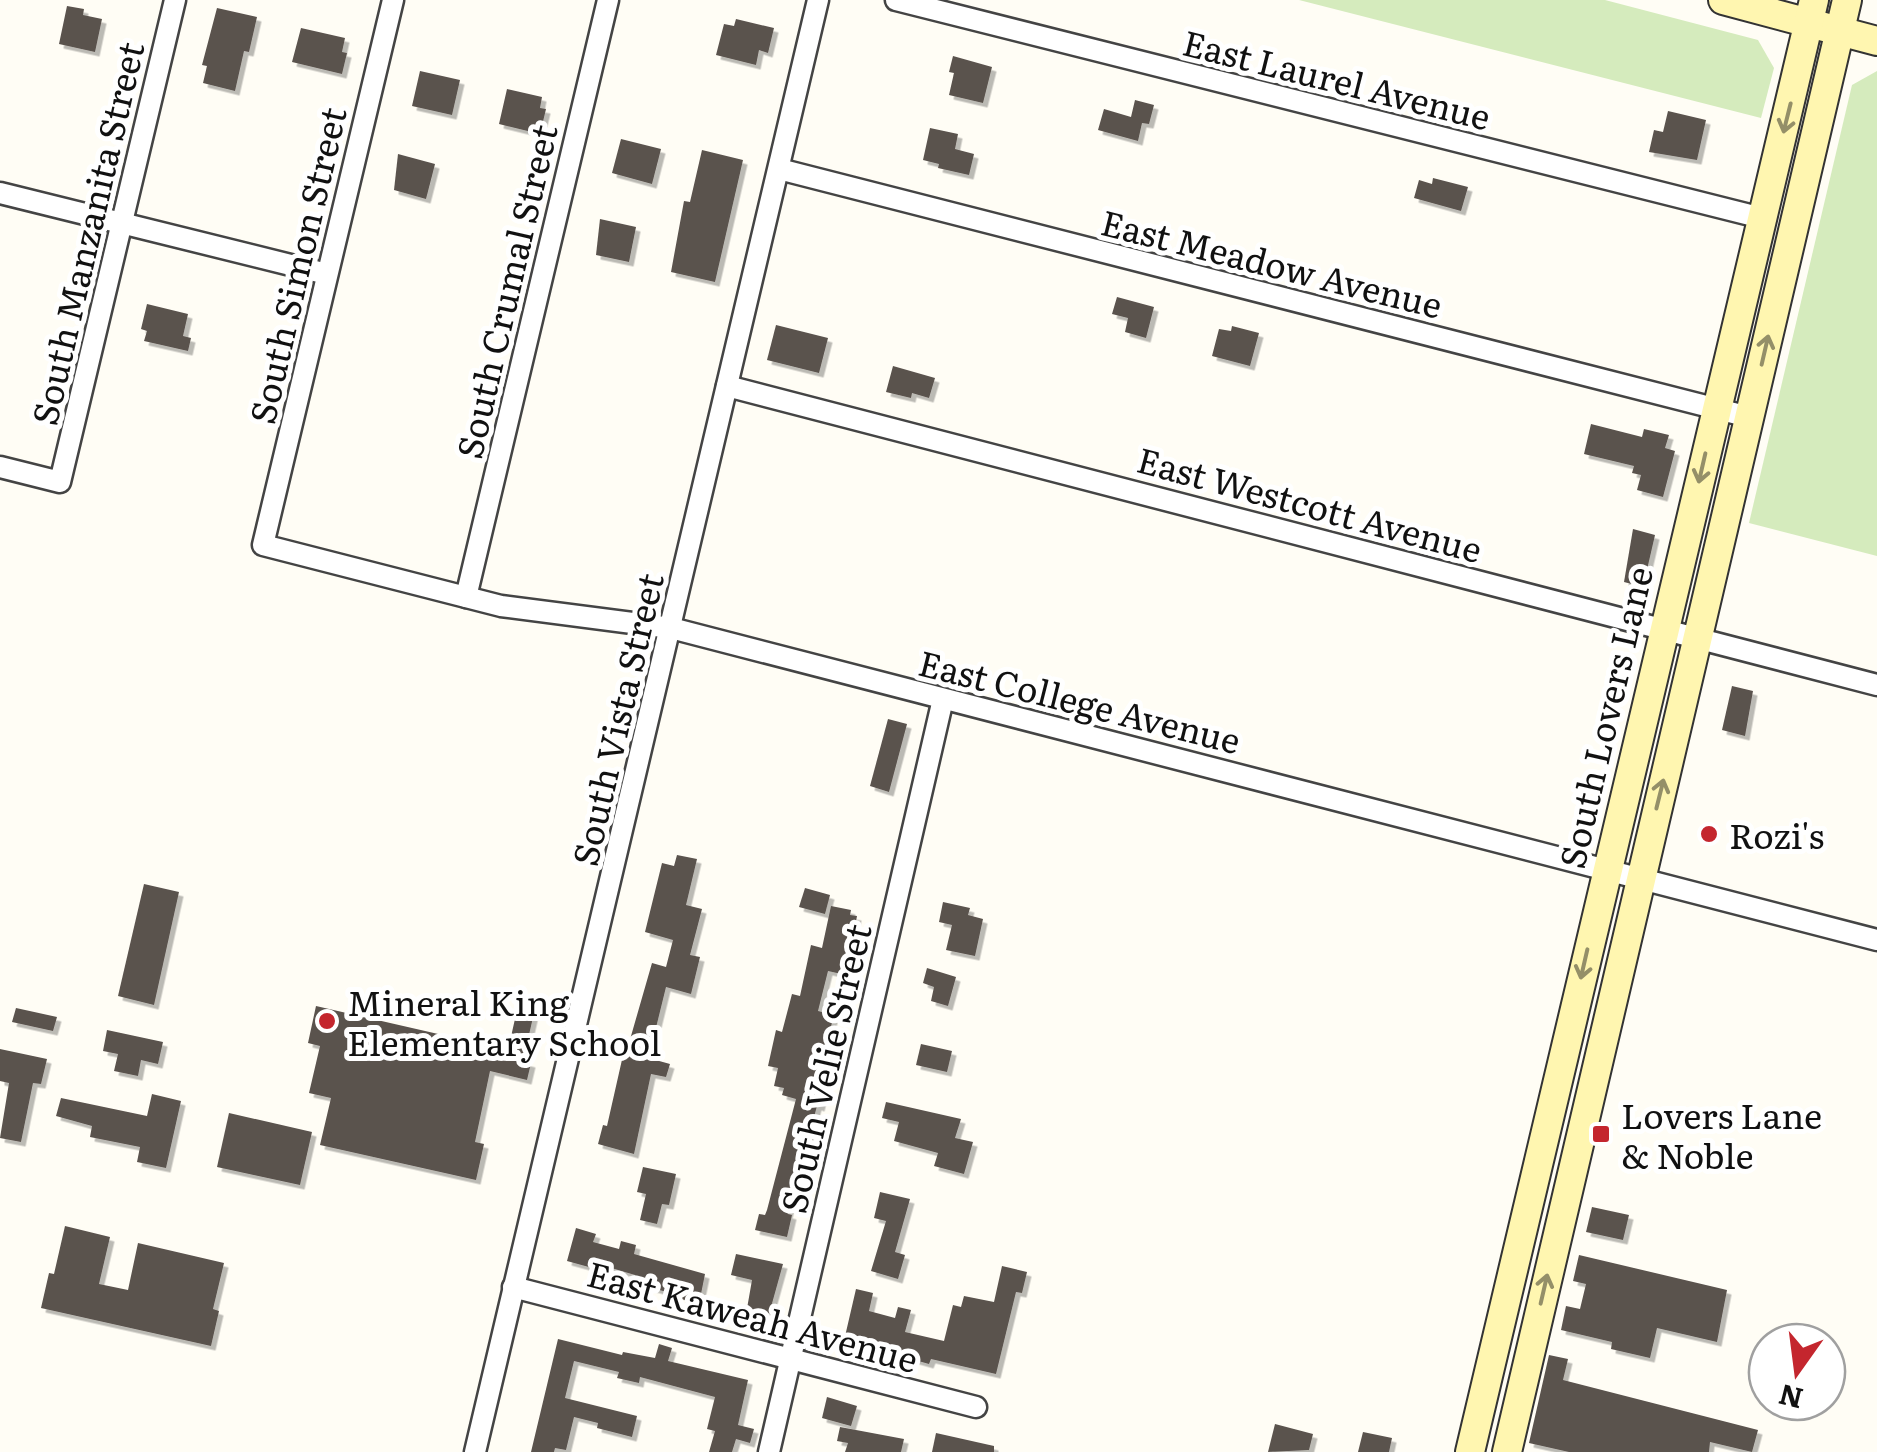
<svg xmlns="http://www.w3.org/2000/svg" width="1877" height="1452" viewBox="0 0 1877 1452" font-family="Literata,serif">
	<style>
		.green { fill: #d5ebbd }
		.building { fill: #5a524d; filter: url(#shadow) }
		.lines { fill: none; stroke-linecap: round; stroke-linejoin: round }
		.street-casing { stroke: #444; stroke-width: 25 }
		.secondary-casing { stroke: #333; stroke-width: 32 }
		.street { stroke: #fff; stroke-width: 20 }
		.secondary { stroke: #fff6b0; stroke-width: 28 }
		.oneway { stroke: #948f68 }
		.poi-dot { fill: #c4262e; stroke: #fff; stroke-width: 4 }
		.labels { text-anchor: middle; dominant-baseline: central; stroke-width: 10; stroke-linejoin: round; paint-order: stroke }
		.street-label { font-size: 35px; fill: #111; stroke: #fff }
		.poi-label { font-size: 35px; fill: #111; stroke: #fff; text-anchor: start }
	</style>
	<defs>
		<filter id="shadow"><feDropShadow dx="4.5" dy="4.5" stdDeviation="0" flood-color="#0004"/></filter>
	</defs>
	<rect width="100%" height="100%" fill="#fffdf5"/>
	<g class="green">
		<path d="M1299 0H1605L1758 40 1774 68 1761 118Z"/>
		<path d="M1877 71V556L1749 523 1852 85Z"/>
	</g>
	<g class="building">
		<path d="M67 6 84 9 83 15 102 19 95 52 59 44Z"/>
		<path d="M217 8 257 17 249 52 244 51 235 91 203 83 207 66 202 65Z"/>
		<path d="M736 19 774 28 768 53 759 50 756 65 716 55 724 24 734 26Z"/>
		<path d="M301 28 345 38 342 52 347 53 342 74 292 62Z"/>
		<path d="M953 56 992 67 983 103 949 95 954 73 949 72Z"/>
		<path d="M420 71 460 80 452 115 412 106Z"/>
		<path d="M507 89 542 97 540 108 546 109 540 134 499 124Z"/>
		<path d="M1135 100 1154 105 1149 124 1142 123 1138 141 1098 130 1104 109 1131 117Z"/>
		<path d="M1668 111 1706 120 1697 160 1649 152 1654 130 1663 132Z"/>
		<path d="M930 128 958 134 955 149 974 154 969 175 938 168 939 164 923 160Z"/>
		<path d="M621 139 661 149 652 184 612 173Z"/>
		<path d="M702 150 743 160 715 282 671 272 684 201 690 202Z"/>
		<path d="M398 154 435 164 426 199 394 190Z"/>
		<path d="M1433 178 1468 187 1461 211 1414 198 1419 180 1432 184Z"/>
		<path d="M600 219 636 227 629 262 596 255Z"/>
		<path d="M1117 297 1154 307 1146 338 1125 332 1128 318 1112 314Z"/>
		<path d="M147 304 188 314 183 336 191 338 188 351 144 341 147 331 141 329Z"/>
		<path d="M776 325 828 338 819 373 767 360Z"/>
		<path d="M1232 326 1259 333 1250 366 1212 356 1219 329 1231 331Z"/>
		<path d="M893 366 935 378 929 398 912 393 911 398 886 392Z"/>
		<path d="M1591 424 1642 437 1644 429 1669 435 1665 448 1675 451 1663 497 1637 490 1641 475 1632 473 1634 466 1584 454Z"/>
		<path d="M1633 529 1655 535 1643 587 1624 582Z"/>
		<path d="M1732 686 1753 691 1745 736 1722 730Z"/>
		<path d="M888 719 907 724 889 792 870 786Z"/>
		<path d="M677 855 697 859 686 905 702 909 690 955 700 957 691 994 666 987 651 1048 654 1049 652 1059 670 1064 666 1077 651 1074 634 1154 598 1144 603 1125 607 1126 626 1042 629 1043 652 963 666 967 673 940 645 932 662 863 674 866Z"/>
		<path d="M144 884 179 892 154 1005 118 996Z"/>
		<path d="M805 888 830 895 825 914 799 907Z"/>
		<path d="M943 902 970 908 968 915 983 919 975 956 946 950 952 925 939 922Z"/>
		<path d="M831 906 851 910 850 915 857 916 846 975 828 971 818 1011 834 1015 827 1042 831 1043 817 1090 824 1091 820 1107 817 1106 788 1214 792 1215 787 1237 755 1230 759 1214 765 1215 767 1210 796 1099 782 1095 784 1088 774 1086 778 1068 768 1066 776 1030 782 1032 792 994 800 996 811 945 822 948Z"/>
		<path d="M927 968 956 977 948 1006 931 1001 934 987 923 983Z"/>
		<path d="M316 1006 508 1050 517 1010 534 1013 523 1061 531 1063 527 1080 490 1071 475 1142 484 1144 476 1180 320 1145 331 1098 309 1093 320 1046 308 1043Z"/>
		<path d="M16 1008 57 1017 53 1031 12 1022Z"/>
		<path d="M107 1030 163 1042 158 1064 141 1060 138 1076 114 1071 118 1054 103 1051Z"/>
		<path d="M921 1044 952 1051 947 1072 916 1065Z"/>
		<path d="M0 1049 47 1059 41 1084 33 1083 21 1142 0 1138 9 1083 0 1081Z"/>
		<path d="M152 1094 181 1101 166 1168 137 1162 140 1147 90 1137 92 1126 56 1116 61 1098 147 1116Z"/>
		<path d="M886 1102 961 1119 955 1138 973 1142 964 1174 934 1166 938 1153 894 1141 899 1122 882 1118Z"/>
		<path d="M229 1113 312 1132 300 1185 217 1167Z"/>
		<path d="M643 1167 676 1174 669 1205 662 1204 657 1224 640 1220 646 1194 637 1192Z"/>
		<path d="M880 1192 910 1199 895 1252 905 1255 898 1279 871 1271 886 1221 874 1218Z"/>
		<path d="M1592 1207 1629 1215 1623 1240 1586 1232Z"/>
		<path d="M65 1226 110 1237 99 1284 128 1290 138 1243 224 1263 213 1309 219 1311 211 1346 41 1308 49 1273 54 1274Z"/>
		<path d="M576 1228 596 1234 593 1242 619 1249 621 1241 636 1245 634 1254 705 1274 701 1294 696 1293 694 1302 681 1299 682 1296 633 1283 635 1275 608 1267 607 1272 567 1261Z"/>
		<path d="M736 1254 783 1264 766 1325 745 1320 752 1280 731 1275Z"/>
		<path d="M1579 1255 1727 1290 1717 1342 1657 1328 1650 1358 1611 1349 1612 1342 1561 1330 1566 1306 1580 1309 1586 1284 1573 1281Z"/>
		<path d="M1002 1266 1027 1272 1022 1293 1016 1292 996 1374 931 1359 929 1364 862 1345 861 1349 843 1345 856 1289 873 1293 869 1311 895 1318 898 1307 911 1310 905 1332 944 1341 953 1305 961 1307 964 1296 994 1302Z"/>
		<path d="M558 1339 622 1355 623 1352 655 1358 659 1344 672 1348 668 1361 748 1380 738 1425 754 1429 750 1443 736 1439 732 1452H709L715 1431 707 1429 715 1397 640 1377 639 1383 617 1378 619 1372 574 1361 565 1398 637 1416 632 1437 597 1428 598 1423 574 1417 566 1450 555 1448 554 1452H531Z"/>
		<path d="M1549 1355 1568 1359 1563 1380 1758 1430 1752 1452 1710 1442 1709 1452H1569L1529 1443Z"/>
		<path d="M827 1397 857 1406 851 1426 822 1418Z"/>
		<path d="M1275 1424 1313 1434 1309 1450 1268 1452Z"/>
		<path d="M840 1427 904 1439 901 1452H845L848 1443 837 1441Z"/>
		<path d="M1363 1432 1392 1438 1389 1452H1358Z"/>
		<path d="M936 1433 994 1446V1452H932Z"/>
	</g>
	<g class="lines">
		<defs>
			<g id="street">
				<path d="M393 0 263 545 501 606 671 628 1877 940"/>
				<path d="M896 0 1762 218"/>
				<path d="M779 169 1749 417"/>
				<path d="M0 193 327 274"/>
				<path d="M727 386 1877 685"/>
				<path d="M0 467 60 482 175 0"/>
				<path d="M466 597 608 0"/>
				<path d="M513 1287 976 1407"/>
				<path d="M475 1452 818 0"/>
				<path d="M769 1452 943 699"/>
			</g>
			<g id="secondary">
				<path d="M1723 0 1877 41"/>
				<path d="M1470 1452 1814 0"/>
				<path d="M1507 1452 1847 0"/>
			</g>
		</defs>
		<use href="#street" class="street-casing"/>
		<use href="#secondary" class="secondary-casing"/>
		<use href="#street" class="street"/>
		<use href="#secondary" class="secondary"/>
	</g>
	<defs><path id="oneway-shaft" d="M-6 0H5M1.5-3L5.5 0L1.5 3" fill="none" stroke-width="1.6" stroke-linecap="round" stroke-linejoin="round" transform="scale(2.5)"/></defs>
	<g class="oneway">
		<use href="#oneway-shaft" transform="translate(1787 118) rotate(104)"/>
		<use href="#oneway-shaft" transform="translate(1765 350) rotate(-77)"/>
		<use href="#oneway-shaft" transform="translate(1702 468) rotate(103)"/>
		<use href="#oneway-shaft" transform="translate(1660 794) rotate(-76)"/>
		<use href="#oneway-shaft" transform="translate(1584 964) rotate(103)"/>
		<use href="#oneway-shaft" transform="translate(1544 1289) rotate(-77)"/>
	</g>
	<g class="poi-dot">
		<circle cx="1709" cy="834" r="10"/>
		<circle cx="327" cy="1021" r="10"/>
		<rect x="1591" y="1124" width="20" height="20" rx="5"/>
	</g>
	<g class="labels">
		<g class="street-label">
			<text transform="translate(1337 78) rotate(14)">East Laurel Avenue</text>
			<text transform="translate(86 233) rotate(-77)">South Manzanita Street</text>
			<text transform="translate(1272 262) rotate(14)">East Meadow Avenue</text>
			<text transform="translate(296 265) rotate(-77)">South Simon Street</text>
			<text transform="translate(505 291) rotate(-77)">South Crumal Street</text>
			<text transform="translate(1310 503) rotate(15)">East Westcott Avenue</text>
			<text transform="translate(1080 700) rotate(14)">East College Avenue</text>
			<text transform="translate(1604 717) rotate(-77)">South Lovers Lane</text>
			<text transform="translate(616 719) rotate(-77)">South Vista Street</text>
			<text transform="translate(824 1068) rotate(-77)">South Velie Street</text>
			<text transform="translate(753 1315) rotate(15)">East Kaweah Avenue</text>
		</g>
		<g class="poi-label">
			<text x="1729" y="834">Rozi's</text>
			<text x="347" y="1001">Mineral King<tspan x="347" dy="40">Elementary School</tspan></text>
			<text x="1621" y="1114">Lovers Lane<tspan x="1621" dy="40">&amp; Noble</tspan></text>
		</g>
	</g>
	<g transform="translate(1797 1372) rotate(194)"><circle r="48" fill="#ffffff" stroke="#a0a0a0" stroke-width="2.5"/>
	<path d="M0-8L18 38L0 25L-18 38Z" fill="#c4262e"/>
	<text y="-15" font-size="28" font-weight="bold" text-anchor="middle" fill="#111111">N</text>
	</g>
</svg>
